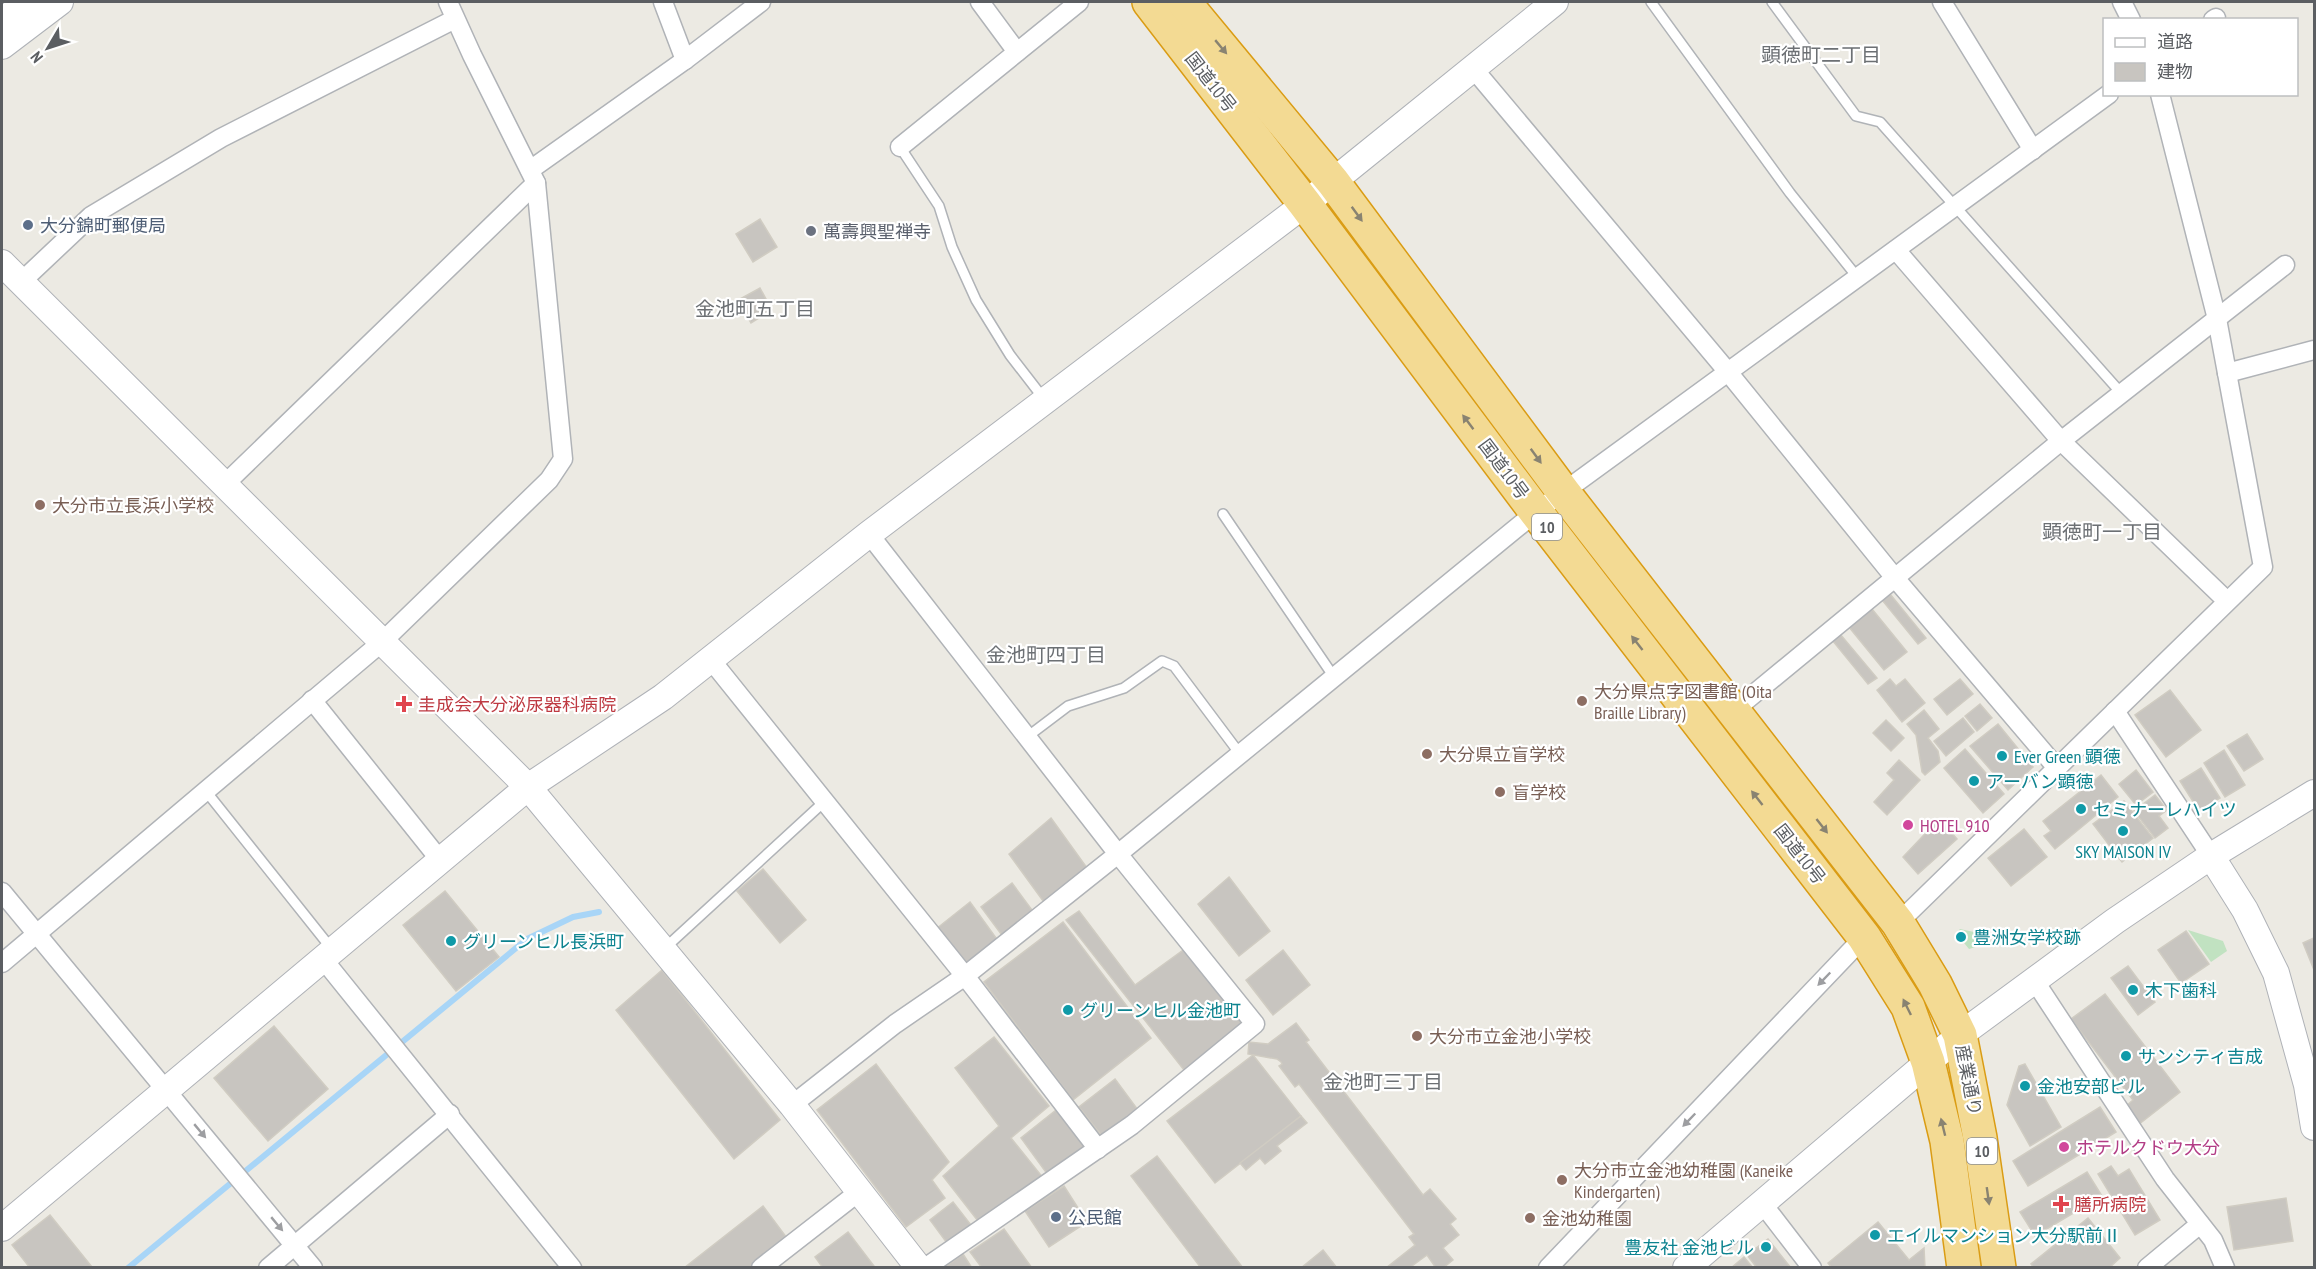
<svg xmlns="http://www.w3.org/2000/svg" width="2316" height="1269" viewBox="0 0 2316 1269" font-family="'PT Sans Narrow','Noto Sans JP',sans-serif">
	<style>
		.green { fill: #c1e2c1 }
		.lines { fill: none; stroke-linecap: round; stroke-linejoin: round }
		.stream { stroke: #a8d5f7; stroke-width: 6 }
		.building { fill: #c8c5c0; stroke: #d0ccc2; stroke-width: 1.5 }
		.lane-casing { stroke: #b0b3b7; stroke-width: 12 }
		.street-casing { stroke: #b0b3b7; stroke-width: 21 }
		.secondary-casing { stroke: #afb2b7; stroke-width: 28 }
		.highway-casing { stroke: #da9c14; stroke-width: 36 }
		.lane { stroke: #fff; stroke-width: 9 }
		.street { stroke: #fff; stroke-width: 18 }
		.secondary { stroke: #fff; stroke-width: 26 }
		.highway { stroke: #f3da93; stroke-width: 33 }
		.oneway { fill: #898371 }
		.oneway2 { fill: #9d9ea1 }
		.service-dot { fill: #5c6f8a; stroke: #fff; stroke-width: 2 }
		.worship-dot { fill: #6b7280; stroke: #fff; stroke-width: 2 }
		.education-dot { fill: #8d6e63; stroke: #fff; stroke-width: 2 }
		.health-dot { fill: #e0444e; stroke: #fff; stroke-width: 2 }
		.culture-dot { fill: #0f9aa8; stroke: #fff; stroke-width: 2 }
		.hotel-dot { fill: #d1479c; stroke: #fff; stroke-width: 2 }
		.labels { text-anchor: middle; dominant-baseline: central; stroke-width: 4.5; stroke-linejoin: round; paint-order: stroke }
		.shield { fill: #fff; stroke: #8c8e91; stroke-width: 1.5 }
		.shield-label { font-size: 16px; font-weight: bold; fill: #5b5e62 }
		.street-label { font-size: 18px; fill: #5b5e62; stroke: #fff }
		.service-label { font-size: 18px; fill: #4e5e75; stroke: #fff; text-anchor: start }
		.worship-label { font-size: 18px; fill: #5b616d; stroke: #fff; text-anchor: start }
		.education-label { font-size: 18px; fill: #785e54; stroke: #fff; text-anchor: start }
		.health-label { font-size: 18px; fill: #be3a42; stroke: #fff; text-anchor: start }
		.culture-label { font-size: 18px; fill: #0d838f; stroke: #fff; text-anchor: start }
		.hotel-label { font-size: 18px; fill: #b23c85; stroke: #fff; text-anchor: start }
		.neighbourhood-label { font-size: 20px; fill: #6c7074; stroke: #fff }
	</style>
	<rect width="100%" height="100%" fill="#eceae3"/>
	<g class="green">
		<path d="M1960 929 1988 935 1990 939 1989 943 1969 949 1956 933Z"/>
		<path d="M2188 930 2223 941 2227 951 2211 962Z"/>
	</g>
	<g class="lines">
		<path class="stream" d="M128 1268 527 939 573 917 599 912"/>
	</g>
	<g class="building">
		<path d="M760 219 777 247 753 262 736 234Z"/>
		<path d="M760 288 772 310 751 323 738 300Z"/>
		<path d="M1890 594 1926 638 1918 644 1882 600Z"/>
		<path d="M1872 609 1907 652 1884 670 1849 627Z"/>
		<path d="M1840 634 1877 678 1868 684 1832 640Z"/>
		<path d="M1890 679 1896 686 1905 679 1925 703 1902 722 1877 690Z"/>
		<path d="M1960 679 1973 694 1947 715 1934 699Z"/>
		<path d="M2170 690 2201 730 2166 757 2135 715Z"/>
		<path d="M1980 704 1992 718 1977 731 1965 716Z"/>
		<path d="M1924 710 1939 729 1928 738 1938 751 1940 762 1925 775 1922 772 1916 735 1907 724Z"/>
		<path d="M1963 718 1974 732 1946 756 1934 741Z"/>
		<path d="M1886 720 1904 738 1891 751 1873 733Z"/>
		<path d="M1998 724 2033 767 2008 790 1970 746Z"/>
		<path d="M2247 734 2263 759 2244 771 2227 746Z"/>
		<path d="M1965 749 2004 794 1983 813 1944 768Z"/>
		<path d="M2224 750 2245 785 2225 797 2204 763Z"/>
		<path d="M1899 760 1920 780 1887 815 1874 802 1894 780 1887 773Z"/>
		<path d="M2201 768 2220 798 2199 811 2180 781Z"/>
		<path d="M2136 770 2153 792 2136 805 2119 784Z"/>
		<path d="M2101 775 2118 797 2055 849 2044 836 2051 831 2043 821Z"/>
		<path d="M2155 795 2167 810 2159 816 2168 828 2155 838 2134 811Z"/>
		<path d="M2124 801 2153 838 2122 862 2093 824Z"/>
		<path d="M1051 818 1090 872 1046 905 1009 854Z"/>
		<path d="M1939 819 1957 839 1918 874 1903 857Z"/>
		<path d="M2024 829 2047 857 2011 886 1988 858Z"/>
		<path d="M763 869 806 920 780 943 737 891Z"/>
		<path d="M1229 877 1270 931 1239 956 1198 904Z"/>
		<path d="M1012 883 1035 914 1004 938 981 907Z"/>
		<path d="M445 891 499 957 456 991 403 925Z"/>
		<path d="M970 902 999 942 966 967 936 929Z"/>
		<path d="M1079 911 1135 985 1186 948 1245 1021 1184 1070 1066 920Z"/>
		<path d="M1063 922 1151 1038 1073 1100 984 982Z"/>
		<path d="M2186 931 2209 964 2181 983 2158 950Z"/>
		<path d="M2314 938V970L2303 943Z"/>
		<path d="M1283 950 1310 985 1273 1015 1246 980Z"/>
		<path d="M2128 966 2155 1002 2138 1015 2111 978Z"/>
		<path d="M662 970 780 1120 734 1159 616 1010Z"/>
		<path d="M2105 994 2180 1092 2138 1125 2125 1107 2133 1100 2071 1019Z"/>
		<path d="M1296 1023 1309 1040 1306 1042 1423 1195 1430 1189 1456 1219 1450 1224 1459 1235 1443 1248 1453 1260 1443 1268H1436L1427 1255 1412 1266 1414 1268H1386L1415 1245 1409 1237 1414 1234 1299 1084 1295 1087 1279 1066 1282 1064 1281 1062 1277 1059 1248 1054 1249 1042 1268 1044Z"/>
		<path d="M274 1026 328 1089 268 1141 214 1078Z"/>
		<path d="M994 1037 1049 1106 1011 1138 1044 1179 978 1221 943 1176 999 1126 955 1068Z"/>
		<path d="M1253 1055 1301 1116 1215 1183 1167 1121Z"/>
		<path d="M876 1064 949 1162 932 1180 945 1198 906 1227 817 1110Z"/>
		<path d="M2025 1064 2061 1127 2030 1146 2007 1105 2019 1066Z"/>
		<path d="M1115 1079 1138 1110 1102 1136 1079 1107Z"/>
		<path d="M2100 1107 2116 1132 2028 1186 2013 1161Z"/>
		<path d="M1056 1110 1086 1149 1048 1175 1021 1138Z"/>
		<path d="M1301 1116 1307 1123 1277 1146 1281 1151 1265 1164 1260 1158 1246 1170 1240 1163Z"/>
		<path d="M1157 1156 1243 1268H1201L1131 1176Z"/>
		<path d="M2111 1166 2118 1176 2129 1169 2160 1220 2135 1235 2098 1174Z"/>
		<path d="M2087 1172 2102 1196 2035 1236 2020 1212Z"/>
		<path d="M1064 1186 1087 1222 1049 1247 1025 1211Z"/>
		<path d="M2286 1198 2293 1241 2234 1250 2227 1207Z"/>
		<path d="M953 1202 971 1225 947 1243 930 1220Z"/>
		<path d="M763 1206 787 1238 749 1268H684Z"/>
		<path d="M50 1215 92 1267V1268H30L12 1245Z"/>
		<path d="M2088 1218 2120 1258 2109 1268H2034L2031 1264Z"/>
		<path d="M1878 1222 1909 1260 1924 1248 1925 1268H1832L1828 1263Z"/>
		<path d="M1004 1229 1032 1268H982L970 1252Z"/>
		<path d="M848 1232 874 1266 873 1268H823L815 1257Z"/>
		<path d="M1768 1239 1791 1268H1757L1747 1255Z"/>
		<path d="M1323 1250 1337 1268H1301Z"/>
		<path d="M963 1254 972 1268H944Z"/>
		<path d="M1744 1257 1753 1268H1731Z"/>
	</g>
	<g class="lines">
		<defs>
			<g id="lane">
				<path d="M1651 2 1790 193 1858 278"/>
				<path d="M1772 2 1856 116 1880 122 2122 394"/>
				<path d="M900 147 939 206 952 247 976 300 1010 355 1044 399"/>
				<path d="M1223 514 1334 677"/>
				<path d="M1027 737 1068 706 1124 688 1162 661 1174 666 1240 754"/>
				<path d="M205 790 331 948"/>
				<path d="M665 948 825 801"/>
			</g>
			<g id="street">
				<path d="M663 2 685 60"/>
				<path d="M980 2 1017 52"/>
				<path d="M1942 2 2033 150"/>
				<path d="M2122 2 2131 20"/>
				<path d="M2213 20 2216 18"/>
				<path d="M1472 67 1728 372 1895 578 2057 768"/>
				<path d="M900 147 1079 2"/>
				<path d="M530 170 685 60 761 2"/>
				<path d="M1896 250 2061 441 2227 601"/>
				<path d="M21 282 91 216 221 138 455 19"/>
				<path d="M2227 373 2314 350"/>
				<path d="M224 485 536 183"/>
				<path d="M711 660 965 976 1098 1149"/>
				<path d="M312 700 440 860"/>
				<path d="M2115 711 2211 856"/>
				<path d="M1732 712 2061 441 2285 265"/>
				<path d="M2 892 313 1268"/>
				<path d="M1898 923 2263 567 2217 319 2160 94"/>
				<path d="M323 959 572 1268"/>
				<path d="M2 963 382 642 549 480 563 459 536 183 472 55 448 2"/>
				<path d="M2034 980 2165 1179 2213 1240 2225 1268"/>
				<path d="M792 1105 895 1024 965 976 1118 854 869 534"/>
				<path d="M1762 1203 1812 1268"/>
				<path d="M268 1268 450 1114"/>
				<path d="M761 1268 860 1191"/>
				<path d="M925 1268 1132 1125 1255 1024 1118 854 1536 512 2109 94"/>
				<path d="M1548 1268 1864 937"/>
				<path d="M2147 1268 2200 1224"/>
			</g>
			<g id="secondary">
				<path d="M2 21 27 2"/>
				<path d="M2 46 60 2"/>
				<path d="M2 263 528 787 792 1105 919 1268"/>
				<path d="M2211 856 2245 910 2276 973 2307 1085 2314 1127"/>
				<path d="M2 1228 528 787 663 697 869 534 1305 204 1555 2"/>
				<path d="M1686 1268 1960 1035 2115 921 2211 856 2314 793"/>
			</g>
			<g id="highway">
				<path d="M1149 2 1305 204 1536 512 1864 937 1908 1007 1928 1062 1947 1141 1964 1268"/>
				<path d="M1184 2 1333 182 1564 493 1898 923 1935 984 1960 1035 1980 1138 1999 1268"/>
			</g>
		</defs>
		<use href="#lane" class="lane-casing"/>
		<use href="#street" class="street-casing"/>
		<use href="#secondary" class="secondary-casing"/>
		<use href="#highway" class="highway-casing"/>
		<use href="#lane" class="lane"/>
		<use href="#street" class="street"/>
		<use href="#secondary" class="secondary"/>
		<use href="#highway" class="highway"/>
	</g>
	<defs><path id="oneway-solid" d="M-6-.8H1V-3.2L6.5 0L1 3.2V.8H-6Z" transform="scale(1.5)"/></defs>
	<g class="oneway">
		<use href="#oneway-solid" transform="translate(1221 47) rotate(50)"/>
		<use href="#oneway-solid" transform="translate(1357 214) rotate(54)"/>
		<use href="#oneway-solid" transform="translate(1468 422) rotate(-127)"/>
		<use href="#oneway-solid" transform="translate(1536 456) rotate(54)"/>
		<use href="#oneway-solid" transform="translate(1637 643) rotate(-128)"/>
		<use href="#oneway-solid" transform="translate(1757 798) rotate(-128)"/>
		<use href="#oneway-solid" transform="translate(1822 826) rotate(52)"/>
		<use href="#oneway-solid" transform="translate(1907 1007) rotate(-116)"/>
		<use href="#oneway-solid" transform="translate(1943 1127) rotate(-104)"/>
		<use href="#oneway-solid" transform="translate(1988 1196) rotate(82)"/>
	</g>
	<g class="oneway2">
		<use href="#oneway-solid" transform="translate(1824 979) rotate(134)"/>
		<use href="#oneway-solid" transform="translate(1689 1120) rotate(134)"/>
		<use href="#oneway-solid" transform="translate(200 1131) rotate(50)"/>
		<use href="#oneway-solid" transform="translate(277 1224) rotate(50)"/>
	</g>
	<g class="service-dot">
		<circle cx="28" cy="225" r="6"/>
		<circle cx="1056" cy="1217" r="6"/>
	</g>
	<circle class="worship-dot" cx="811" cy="231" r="6"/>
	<g class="education-dot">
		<circle cx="40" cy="505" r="6"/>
		<circle cx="1582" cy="701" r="6"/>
		<circle cx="1427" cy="754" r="6"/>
		<circle cx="1500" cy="792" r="6"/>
		<circle cx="1417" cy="1036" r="6"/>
		<circle cx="1562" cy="1180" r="6"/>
		<circle cx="1530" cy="1218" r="6"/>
	</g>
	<g class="health-dot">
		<path d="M401 695h6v6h6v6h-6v6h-6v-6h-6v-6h6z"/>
		<path d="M2058 1195h6v6h6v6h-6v6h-6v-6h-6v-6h6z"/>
	</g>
	<g class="culture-dot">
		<circle cx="2002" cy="756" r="6"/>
		<circle cx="1974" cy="781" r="6"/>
		<circle cx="2081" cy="809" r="6"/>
		<circle cx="2123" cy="831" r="6"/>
		<circle cx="1961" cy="937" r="6"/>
		<circle cx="451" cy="941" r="6"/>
		<circle cx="2133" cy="990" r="6"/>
		<circle cx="1068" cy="1010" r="6"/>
		<circle cx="2126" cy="1056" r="6"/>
		<circle cx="2025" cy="1086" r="6"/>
		<circle cx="1875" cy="1235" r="6"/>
		<circle cx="1766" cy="1247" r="6"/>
	</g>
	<g class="hotel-dot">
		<circle cx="1908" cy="825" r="6"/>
		<circle cx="2064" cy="1147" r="6"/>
	</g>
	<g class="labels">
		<g class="shield">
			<rect x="1532" y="514" width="30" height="26" rx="4.5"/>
			<rect x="1967" y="1138" width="30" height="26" rx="4.5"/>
		</g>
		<g class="shield-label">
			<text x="1547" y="527">10</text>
			<text x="1982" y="1151">10</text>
		</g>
		<g class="street-label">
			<text transform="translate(1211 82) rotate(52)">国道10号</text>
			<text transform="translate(1504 469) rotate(53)">国道10号</text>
			<text transform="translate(1800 854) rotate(52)">国道10号</text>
			<text transform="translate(1969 1080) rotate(79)">産業通り</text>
		</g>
		<g class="service-label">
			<text x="40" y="225">大分錦町郵便局</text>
			<text x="1068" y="1217">公民館</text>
		</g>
		<g class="worship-label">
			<text x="823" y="231">萬壽興聖禅寺</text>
		</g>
		<g class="education-label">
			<text x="52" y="505">大分市立長浜小学校</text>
			<text x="1594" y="691">大分県点字図書館 (Oita<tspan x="1594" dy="21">Braille Library)</tspan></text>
			<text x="1439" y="754">大分県立盲学校</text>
			<text x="1512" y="792">盲学校</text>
			<text x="1429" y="1036">大分市立金池小学校</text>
			<text x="1574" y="1170">大分市立金池幼稚園 (Kaneike<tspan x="1574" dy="21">Kindergarten)</tspan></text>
			<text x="1542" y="1218">金池幼稚園</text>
		</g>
		<g class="health-label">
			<text x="418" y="704">圭成会大分泌尿器科病院</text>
			<text x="2074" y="1204">膳所病院</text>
		</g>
		<g class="culture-label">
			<text x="2014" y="756">Ever Green 顕徳</text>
			<text x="1986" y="781">アーバン顕徳</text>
			<text x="2093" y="809">セミナーレハイツ</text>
			<text x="2123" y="851" text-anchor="middle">SKY MAISON IV</text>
			<text x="1973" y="937">豊洲女学校跡</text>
			<text x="463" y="941">グリーンヒル長浜町</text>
			<text x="2145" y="990">木下歯科</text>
			<text x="1080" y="1010">グリーンヒル金池町</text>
			<text x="2138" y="1056">サンシティ吉成</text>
			<text x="2037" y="1086">金池安部ビル</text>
			<text x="1887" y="1235">エイルマンション大分駅前Ⅱ</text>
			<text x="1754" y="1247" text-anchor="end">豊友社 金池ビル</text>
		</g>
		<g class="hotel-label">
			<text x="1920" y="825">HOTEL 910</text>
			<text x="2076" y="1147">ホテルクドウ大分</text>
		</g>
		<g class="neighbourhood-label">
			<text x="1821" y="55">顕徳町二丁目</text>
			<text x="755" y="309">金池町五丁目</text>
			<text x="2102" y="532">顕徳町一丁目</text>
			<text x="1046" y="655">金池町四丁目</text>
			<text x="1383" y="1082">金池町三丁目</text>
		</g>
	</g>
	<rect width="2316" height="1269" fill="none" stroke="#5b5e62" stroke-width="6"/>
	<rect x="2103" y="18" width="195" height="78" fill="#ffffff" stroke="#bdbfc0" stroke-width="1.5"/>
	<rect x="2115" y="38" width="30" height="9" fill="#ffffff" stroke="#bdbfc0" stroke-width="1.5"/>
	<text x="2157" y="48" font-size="18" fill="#5b5e62">道路</text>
	<rect x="2115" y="63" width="30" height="18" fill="#c8c5c0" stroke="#bdbfc0" stroke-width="1.5"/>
	<text x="2157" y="78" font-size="18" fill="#5b5e62">建物</text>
	<g transform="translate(48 48) rotate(231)" stroke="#ffffff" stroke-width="4.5" paint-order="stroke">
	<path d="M0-4.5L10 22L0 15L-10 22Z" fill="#5b5e62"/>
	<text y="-9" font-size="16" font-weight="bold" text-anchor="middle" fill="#5b5e62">N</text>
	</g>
</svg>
